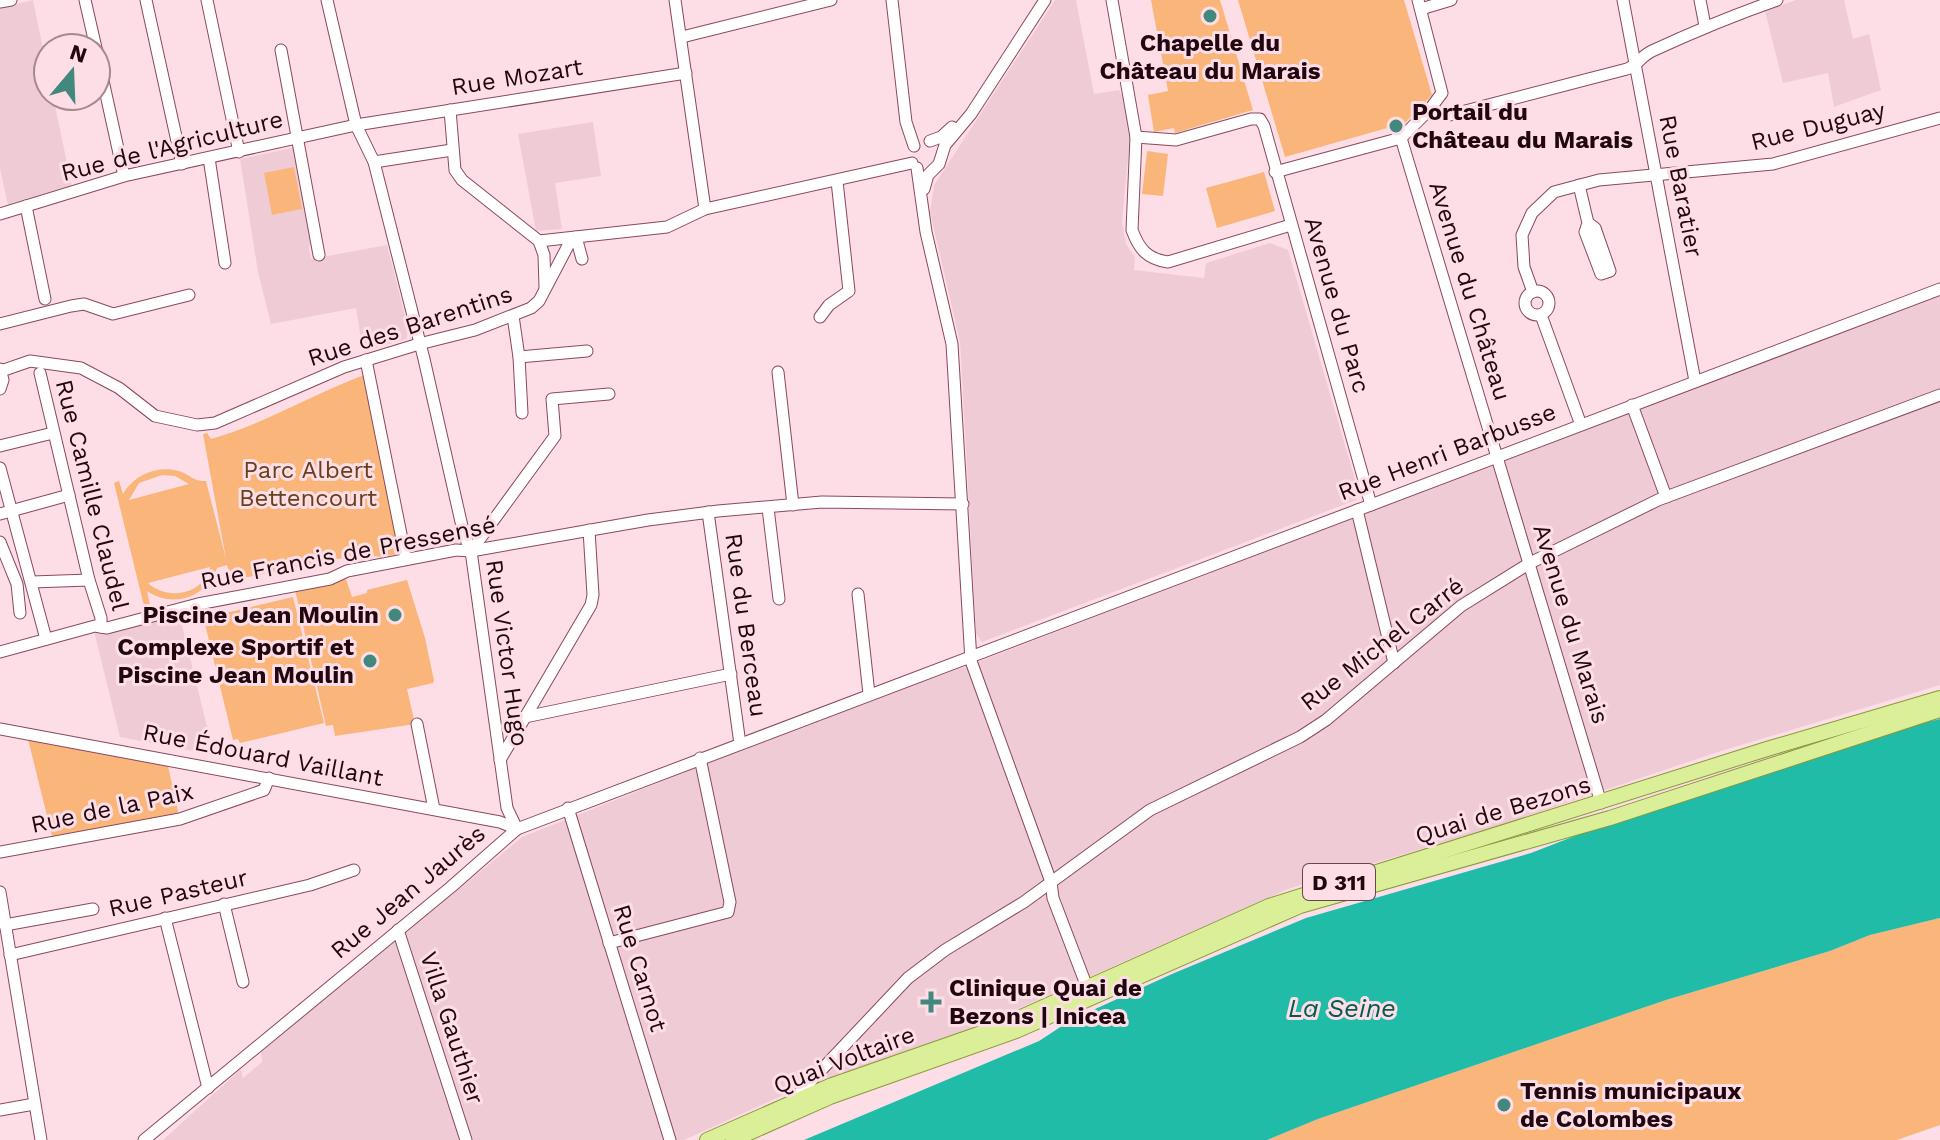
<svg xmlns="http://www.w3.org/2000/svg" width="1940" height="1140" viewBox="0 0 1940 1140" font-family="'Work Sans',sans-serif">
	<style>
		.built { fill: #efccd5 }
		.green { fill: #fab67a; fill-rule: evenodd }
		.water { fill: #21bca8 }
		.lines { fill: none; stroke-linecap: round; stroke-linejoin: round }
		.minor-casing { stroke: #8a485c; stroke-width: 13 }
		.major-casing { stroke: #8a973c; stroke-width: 16 }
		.minor { stroke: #fff; stroke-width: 11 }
		.major { stroke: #daef98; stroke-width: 14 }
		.poi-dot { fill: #43887c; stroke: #fedee6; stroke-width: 3 }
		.labels { text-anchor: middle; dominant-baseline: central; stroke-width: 6; stroke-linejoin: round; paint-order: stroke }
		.shield { fill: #fedee6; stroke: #634850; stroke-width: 2 }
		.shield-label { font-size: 22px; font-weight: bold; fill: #210710 }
		.poi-label { font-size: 24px; font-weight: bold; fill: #210710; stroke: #fedee6; text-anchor: start }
		.street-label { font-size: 24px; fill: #210710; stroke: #fedee6 }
		.park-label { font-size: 24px; fill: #67401c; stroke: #fedee6 }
		.water-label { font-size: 26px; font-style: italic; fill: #055a4f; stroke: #fedee6 }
	</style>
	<rect width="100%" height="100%" fill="#fedee6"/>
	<g class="built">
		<path d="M33 0 48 73V96H53L72 187 8 206 0 168V8Z"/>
		<path d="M1055 0H1076L1094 94 1119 90 1126 103 1132 143 1129 148 1122 222 1126 244 1135 257 1134 270 1204 278 1206 263 1270 243 1288 250 1359 493 1356 500 982 642 976 634 960 342 930 212 934 185Z"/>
		<path d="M1796 0H1844L1853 39 1869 34 1881 90 1834 107 1828 73 1783 83 1765 11Z"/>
		<path d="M593 122 601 176 555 183 562 229 536 231 518 134Z"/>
		<path d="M297 147 313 229 309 248 311 259 387 245 409 331 406 339 363 352 356 308 271 324 258 272 240 159Z"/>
		<path d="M1940 295V685L1718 752 1504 824 1288 889 983 1024 790 1092 684 1140H163L241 1069 243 1078 262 1062 261 1052 522 837 847 708 964 667Z"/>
		<path d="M177 611 182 625 214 755 120 737 94 631Z"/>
	</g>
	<g class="green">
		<path d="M1151 0H1220L1253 110 1175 133 1174 128 1154 132 1148 95 1168 91Z"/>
		<path d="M1238 0H1404L1432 95 1405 123 1285 157Z"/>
		<path d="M1147 151 1168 154 1163 196 1142 194Z"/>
		<path d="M294 167 302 209 272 215 264 173Z"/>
		<path d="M1264 172 1275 211 1217 228 1206 188Z"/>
		<path d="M367 374 408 552 381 557 374 556 373 552 243 578V583L233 585 227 565 217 568C207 597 173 609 147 591L150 605 144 606 114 483 119 481 123 494C134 475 157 465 179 471 191 475 194 482 206 481L226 559 203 434 207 433 211 439C265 424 314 393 367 374ZM162 475 175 476 189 484 129 500 139 483ZM210 567C204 595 167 601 148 583Z"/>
		<path d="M346 579 352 597 367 593V590L407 580 425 638 434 680 433 683 407 689 415 724 335 736 333 725 326 726 295 590Z"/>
		<path d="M293 597 324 723 240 743 238 739 233 740 203 616 207 615 209 617Z"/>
		<path d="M28 739 168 766 179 816 53 840Z"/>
		<path d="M1940 918V1125L1897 1140H1267L1318 1119 1666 1000 1830 951 1870 935Z"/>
	</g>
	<path class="water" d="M1940 719V918L1870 935 1830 951 1666 1000 1318 1119 1267 1140H804L1039 1041 1071 1020 1172 974 1306 918 1531 853 1580 834 1907 727Z"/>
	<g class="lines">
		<defs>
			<g id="minor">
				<path d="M85 0 96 48"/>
				<path d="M146 0 182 164"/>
				<path d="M207 0 239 152"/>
				<path d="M327 0 356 125 374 162 424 359 464 535 471 551 507 808 517 829"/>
				<path d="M675 0 705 209"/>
				<path d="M892 0 906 122 914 146"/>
				<path d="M1112 0 1136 137 1132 230C1139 249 1147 259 1168 262L1291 225"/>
				<path d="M1623 0 1695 381"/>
				<path d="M1700 0 1705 26"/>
				<path d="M0 2 11 0"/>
				<path d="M1421 9 1451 0"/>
				<path d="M686 36 831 0"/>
				<path d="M96 49 124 176"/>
				<path d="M281 50 319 255"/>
				<path d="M1430 109 1446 116 1627 69C1638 65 1641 56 1652 51 1693 32 1734 15 1777 0"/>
				<path d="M450 110 455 170 462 180 539 241 544 255 545 287"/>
				<path d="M1136 137 1176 140 1251 119H1260L1264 126 1371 505"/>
				<path d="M1401 138 1601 803"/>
				<path d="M1401 138 1430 109 1442 93 1418 0"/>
				<path d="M930 141 941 137 952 127"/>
				<path d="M209 158 225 263"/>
				<path d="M374 162 452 150"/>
				<path d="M917 168 926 232 952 344 971 661 1051 882 1053 898 1087 987"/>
				<path d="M1275 172 1401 138"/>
				<path d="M1579 185 1588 223 1585 232 1601 274 1610 271 1595 228 1588 223"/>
				<path d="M924 189 928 175 939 164 945 145 971 114 1045 0"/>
				<path d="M26 206 45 299"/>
				<path d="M0 214 124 176 356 125 686 73"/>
				<path d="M576 237 582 259"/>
				<path d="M539 241 667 227 705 209 912 163"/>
				<circle cx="1537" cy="303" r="12"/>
				<path d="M1533 292 1524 267 1522 235 1532 213 1554 192 1599 180 1773 164 1940 118"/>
				<path d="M1541 315 1581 425"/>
				<path d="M513 316 519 357 522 413"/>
				<path d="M820 317 829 305 849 291 837 181"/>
				<path d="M0 324 71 306 84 304 113 314 189 295"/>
				<path d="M519 357 587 351"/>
				<path d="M366 360 406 559"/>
				<path d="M0 369 3 380 0 389"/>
				<path d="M1 371 30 361 81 368 119 388 155 416 197 425 215 423 344 367 419 344 475 330 531 308 539 301 572 238"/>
				<path d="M778 372 793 505"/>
				<path d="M40 373 89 580 101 618V627"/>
				<path d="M1632 405 1666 497"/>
				<path d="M0 446 53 433"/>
				<path d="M0 468 46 639"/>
				<path d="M768 508 779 599"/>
				<path d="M1357 510 1394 663"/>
				<path d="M708 512 740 744"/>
				<path d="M0 514 69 495"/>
				<path d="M0 542 17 584 20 613"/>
				<path d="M471 551 555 436 552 399 609 394"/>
				<path d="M32 582 89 580"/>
				<path d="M858 594 869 694"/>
				<path d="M0 652 95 626 107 628 198 604 330 579 347 571 456 550 471 551 648 520 718 511 822 502 963 504"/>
				<path d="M525 717 731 674"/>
				<path d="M417 724 434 809"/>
				<path d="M0 729 500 822 517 829"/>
				<path d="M500 760 591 605 593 595 589 530"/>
				<path d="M568 808 670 1140"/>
				<path d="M0 852 180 819 264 790 269 778"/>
				<path d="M0 892 41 1140"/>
				<path d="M224 904 243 982"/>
				<path d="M165 918 208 1088"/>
				<path d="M5 925 93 909"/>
				<path d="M398 930 466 1140"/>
				<path d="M609 943 728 912 730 902 700 758"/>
				<path d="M10 955 310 885 354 870"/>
				<path d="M792 1101 908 978 945 950 1024 902 1150 810 1300 737 1326 720 1461 606 1530 563 1658 500 1940 395"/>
				<path d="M0 1110 34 1104"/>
				<path d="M144 1140 451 887 517 829 1940 289"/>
			</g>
			<g id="major">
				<path d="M707 1140 832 1085 1001 1026 1269 906 1767 749 1940 698"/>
				<path d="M733 1140 830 1097 1016 1031 1300 906 1610 818 1940 710"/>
			</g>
		</defs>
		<use href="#minor" class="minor-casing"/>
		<use href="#major" class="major-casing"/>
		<use href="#minor" class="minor"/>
		<use href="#major" class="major"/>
	</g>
	<g class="poi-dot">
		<circle cx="1210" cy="16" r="8"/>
		<circle cx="1396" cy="126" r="8"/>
		<circle cx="395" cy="615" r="8"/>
		<circle cx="370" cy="661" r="8"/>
		<path d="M927 990h8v8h8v8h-8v8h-8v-8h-8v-8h8z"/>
		<circle cx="1504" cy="1105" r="8"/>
	</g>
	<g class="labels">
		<rect class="shield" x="1303" y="864" width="72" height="36" rx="6"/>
		<g class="shield-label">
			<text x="1339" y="882">D 311</text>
		</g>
		<g class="poi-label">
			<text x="1210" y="43" text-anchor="middle">Chapelle du<tspan x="1210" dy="28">Château du Marais</tspan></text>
			<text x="1412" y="112">Portail du<tspan x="1412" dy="28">Château du Marais</tspan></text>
			<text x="379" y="615" text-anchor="end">Piscine Jean Moulin</text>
			<text x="354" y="647" text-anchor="end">Complexe Sportif et<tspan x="354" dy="28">Piscine Jean Moulin</tspan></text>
			<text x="949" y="988">Clinique Quai de<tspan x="949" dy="28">Bezons | Inicea</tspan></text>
			<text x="1520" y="1091">Tennis municipaux<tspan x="1520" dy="28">de Colombes</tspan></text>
		</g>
		<g class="street-label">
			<text transform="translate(517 77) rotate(-9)">Rue Mozart</text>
			<text transform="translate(1818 126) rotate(-14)">Rue Duguay</text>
			<text transform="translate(172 146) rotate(-14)">Rue de l'Agriculture</text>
			<text transform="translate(1681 186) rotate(79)">Rue Baratier</text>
			<text transform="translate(1470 291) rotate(73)">Avenue du Château</text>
			<text transform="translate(1337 305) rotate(74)">Avenue du Parc</text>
			<text transform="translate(410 326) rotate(-18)">Rue des Barentins</text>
			<text transform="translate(1447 452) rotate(-21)">Rue Henri Barbusse</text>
			<text transform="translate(92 495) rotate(76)">Rue Camille Claudel</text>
			<text transform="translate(348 553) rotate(-11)">Rue Francis de Pressensé</text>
			<text transform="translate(1571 624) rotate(73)">Avenue du Marais</text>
			<text transform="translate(746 625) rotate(82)">Rue du Berceau</text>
			<text transform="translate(1382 644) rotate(-38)">Rue Michel Carré</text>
			<text transform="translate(507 653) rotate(82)">Rue Victor Hugo</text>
			<text transform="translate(263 755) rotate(11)">Rue Édouard Vaillant</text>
			<text transform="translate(112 808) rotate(-12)">Rue de la Paix</text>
			<text transform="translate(1503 810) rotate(-17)">Quai de Bezons</text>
			<text transform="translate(408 892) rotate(-40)">Rue Jean Jaurès</text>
			<text transform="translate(178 893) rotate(-13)">Rue Pasteur</text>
			<text transform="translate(640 968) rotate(73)">Rue Carnot</text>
			<text transform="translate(452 1028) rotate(72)">Villa Gauthier</text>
			<text transform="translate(844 1060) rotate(-21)">Quai Voltaire</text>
		</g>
		<g class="park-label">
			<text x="308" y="470">Parc Albert<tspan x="308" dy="28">Bettencourt</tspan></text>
		</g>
		<g class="water-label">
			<text x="1342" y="1008">La Seine</text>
		</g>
	</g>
	<g transform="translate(72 72) rotate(19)"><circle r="38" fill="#fedee6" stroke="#a68890" stroke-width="2"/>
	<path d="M0-6L14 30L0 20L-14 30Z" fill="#43887c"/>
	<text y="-12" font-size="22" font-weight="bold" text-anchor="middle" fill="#210710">N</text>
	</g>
</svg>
